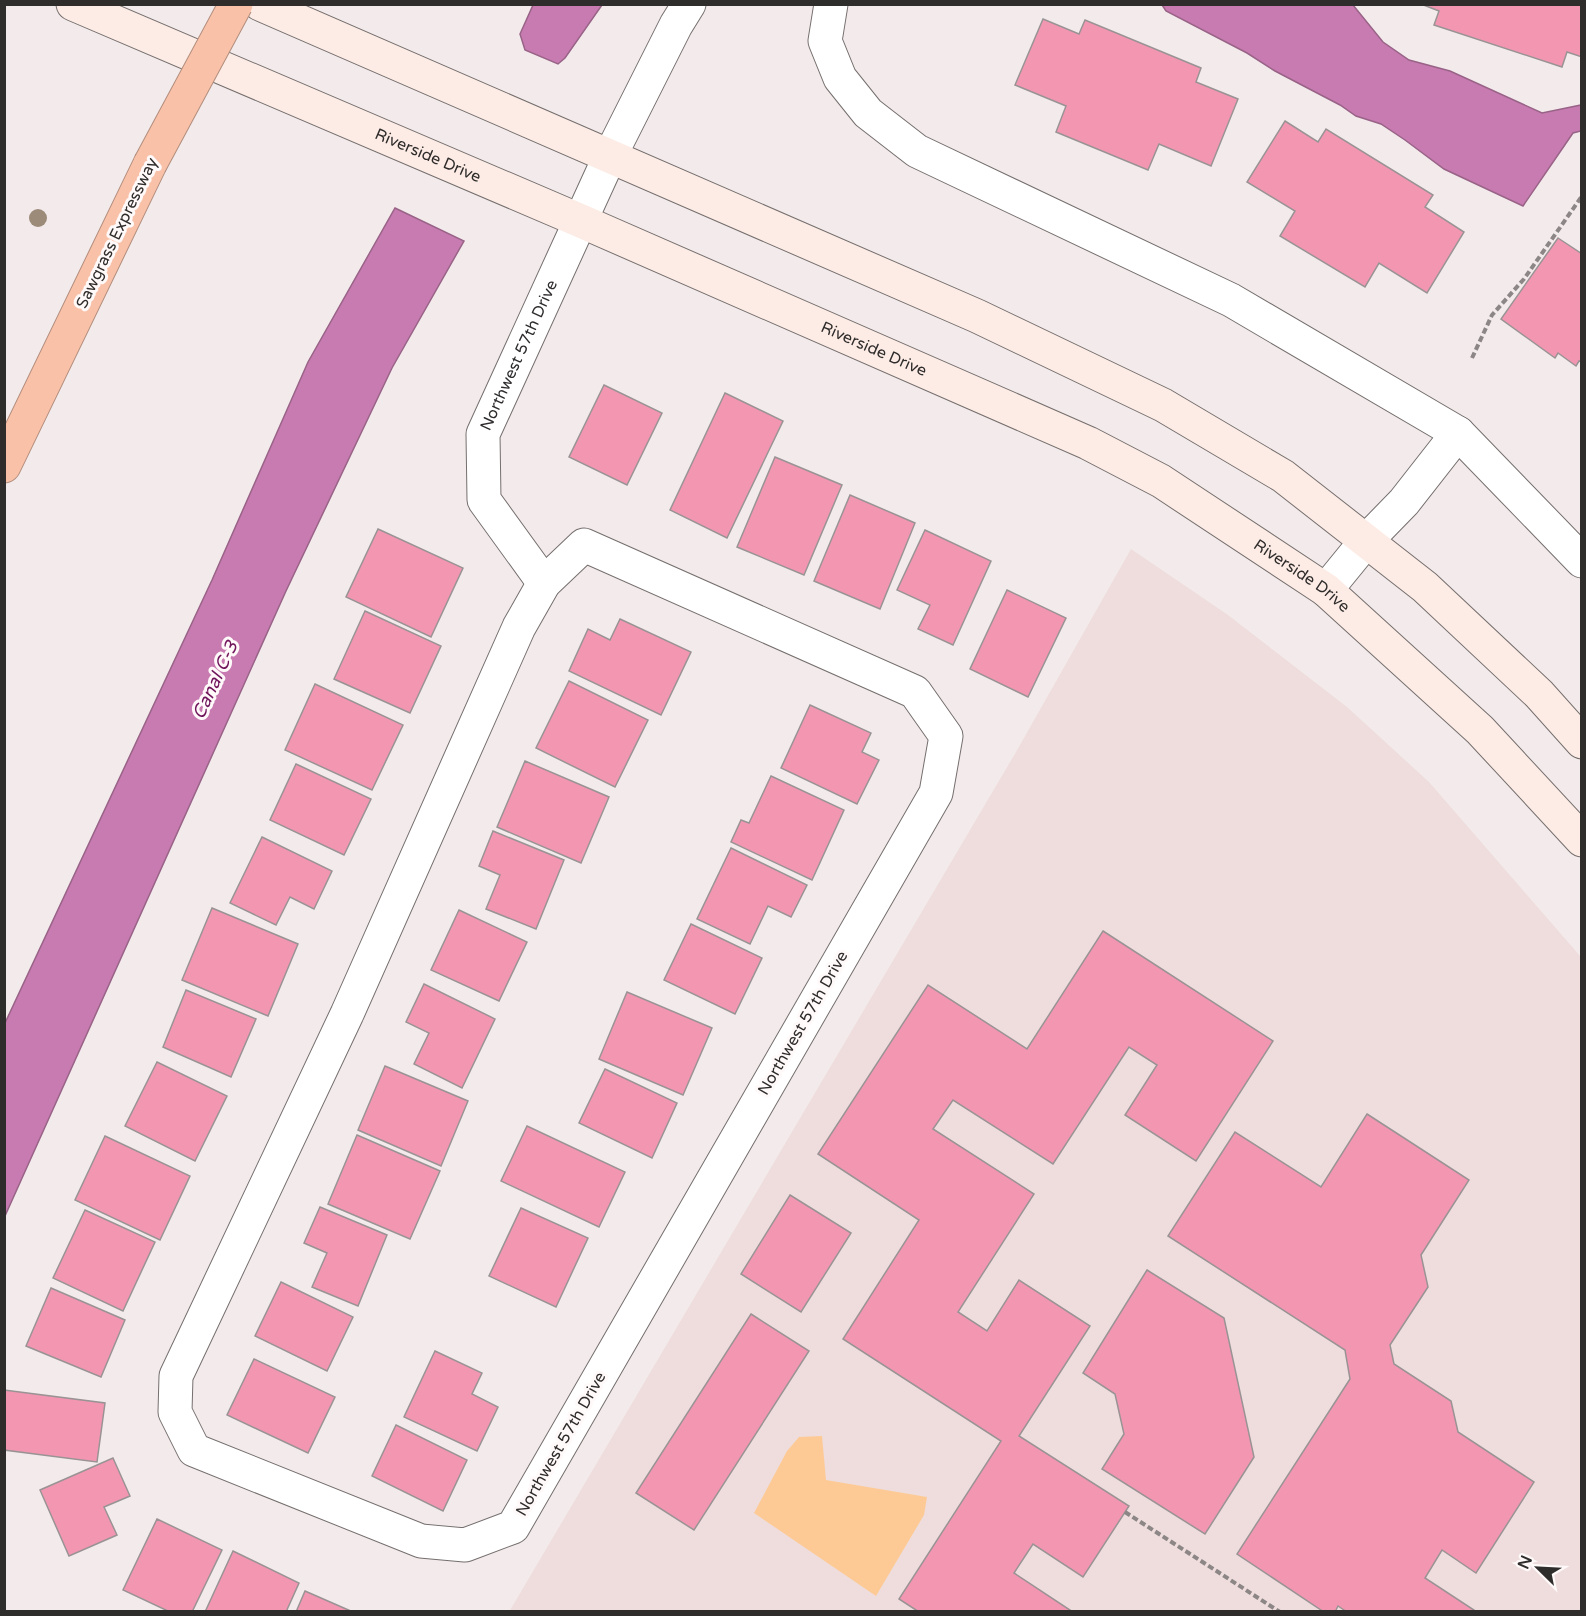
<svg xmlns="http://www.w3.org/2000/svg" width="1586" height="1616" viewBox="0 0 1586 1616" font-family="'Varela Round',sans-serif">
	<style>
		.built { fill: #eedddc }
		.green { fill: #fdca96 }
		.water { fill: #c77bb0; stroke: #996388; stroke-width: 1.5 }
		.building { fill: #f396b2; stroke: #9a9395; stroke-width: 1.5 }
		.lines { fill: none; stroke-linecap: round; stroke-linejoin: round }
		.street-casing { stroke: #756f6e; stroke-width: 35 }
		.secondary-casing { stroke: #756f6e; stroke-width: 35 }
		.highway-casing { stroke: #b28d7d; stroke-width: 35 }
		.path { stroke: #8c8686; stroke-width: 4; stroke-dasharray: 6 3; stroke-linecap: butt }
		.street { stroke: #fff; stroke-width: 33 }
		.secondary { stroke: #fdece5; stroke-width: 33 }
		.highway { stroke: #f9c1a8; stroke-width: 33 }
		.highway-bridge-casing { stroke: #b28d7d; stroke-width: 35; stroke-linecap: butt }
		.highway-bridge { stroke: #f9c1a8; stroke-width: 33 }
		.tree { fill: #9d8b7a }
		.labels { text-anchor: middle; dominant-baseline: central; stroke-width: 6; stroke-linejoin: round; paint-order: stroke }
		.street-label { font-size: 16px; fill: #2f2c2c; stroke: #fff9f9 }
		.water-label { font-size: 18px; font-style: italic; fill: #6f145b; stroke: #fff9f9 }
	</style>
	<rect width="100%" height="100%" fill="#f3ebeb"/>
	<path class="built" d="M1131 549 1228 615 1347 707 1429 782 1581 957V1611L509 1612 1016 752Z"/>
	<path class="green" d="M822 1436 826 1480 927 1497 924 1515 876 1596 754 1513 787 1451 799 1437Z"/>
	<g class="water">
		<path d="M533 5V4L602 5 565 58 558 64 525 50 520 34Z"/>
		<path d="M1162 5H1353L1383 42 1409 60 1450 71 1542 113 1581 105V131L1573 133 1523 206 1444 169 1405 140 1381 124 1356 116 1340 105 1275 71 1247 53 1166 11Z"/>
		<path d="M395 208 464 241 392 368 286 591 5 1216V1023L212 580 308 362Z"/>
	</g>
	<g class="building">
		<path d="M1421 4H1582V57L1567 52 1562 67 1434 25 1439 11Z"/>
		<path d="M1043 19 1079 34 1085 20 1201 68 1196 82 1238 99 1211 166 1159 144 1148 170 1056 132 1066 106 1015 85Z"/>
		<path d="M1285 121 1318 142 1326 129 1433 195 1425 207 1464 232 1427 293 1379 263 1365 287 1280 236 1295 211 1247 182Z"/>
		<path d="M1558 238 1582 254V362L1579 361 1576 366 1558 353 1555 358 1501 319Z"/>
		<path d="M604 385 662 413 627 485 569 457Z"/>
		<path d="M725 393 783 421 727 538 670 510Z"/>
		<path d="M775 457 842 485 804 575 737 547Z"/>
		<path d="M850 495 915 523 880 609 814 581Z"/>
		<path d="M378 529 463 568 431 637 346 597Z"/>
		<path d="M925 530 991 561 953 645 918 629 930 605 897 590Z"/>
		<path d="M1007 590 1066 618 1028 697 970 669Z"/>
		<path d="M365 611 441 646 410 713 334 679Z"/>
		<path d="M620 619 691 652 661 715 569 671 588 629 610 640Z"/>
		<path d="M569 681 648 720 615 787 536 748Z"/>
		<path d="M315 684 403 725 372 790 285 750Z"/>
		<path d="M810 705 871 733 862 752 879 760 857 804 781 768Z"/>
		<path d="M525 761 609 797 581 863 497 827Z"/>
		<path d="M296 764 371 799 344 855 270 820Z"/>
		<path d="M771 776 844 810 812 880 731 842 741 820 749 823Z"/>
		<path d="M493 831 564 860 536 929 486 909 500 875 479 866Z"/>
		<path d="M262 837 332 871 314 909 290 897 276 925 230 903Z"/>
		<path d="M731 848 807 885 791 917 768 906 750 944 697 919Z"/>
		<path d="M212 908 298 944 268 1016 182 980Z"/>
		<path d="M459 910 527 942 499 1001 431 970Z"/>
		<path d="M691 924 762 958 735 1014 664 980Z"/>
		<path d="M1103 931 1273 1041 1196 1161 1125 1115 1157 1065 1129 1047 1053 1164 953 1100 933 1129 1034 1194 958 1312 987 1331 1019 1280 1090 1326 1019 1436 1129 1506 1083 1577 1033 1544 1014 1573 1073 1612H919L899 1599 1001 1441 843 1339 919 1220 818 1154 928 985 1027 1049Z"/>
		<path d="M424 984 495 1019 462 1088 414 1064 429 1033 406 1022Z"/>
		<path d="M186 990 256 1019 231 1077 163 1047Z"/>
		<path d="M627 992 712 1028 683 1095 599 1059Z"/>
		<path d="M157 1062 227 1096 195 1161 125 1126Z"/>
		<path d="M385 1066 468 1101 441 1166 358 1130Z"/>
		<path d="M605 1069 677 1103 652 1158 579 1123Z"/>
		<path d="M1367 1114 1469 1180 1421 1255 1428 1287 1390 1345 1394 1364 1451 1401 1458 1432 1534 1482 1476 1573 1442 1550 1425 1578 1477 1612H1347L1338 1606 1335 1612H1324L1237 1554 1350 1379 1345 1350 1168 1236 1235 1132 1321 1187Z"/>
		<path d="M527 1126 625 1172 599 1227 501 1181Z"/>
		<path d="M357 1135 440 1171 410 1239 328 1204Z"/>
		<path d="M105 1136 190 1176 160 1240 75 1200Z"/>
		<path d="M790 1195 851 1233 801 1312 741 1274Z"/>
		<path d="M320 1207 387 1235 358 1306 312 1287 327 1253 304 1243Z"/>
		<path d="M521 1208 588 1238 556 1307 489 1276Z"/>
		<path d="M85 1210 155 1242 123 1311 53 1278Z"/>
		<path d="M1147 1270 1224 1318 1254 1457 1205 1534 1102 1469 1124 1434 1115 1394 1083 1373Z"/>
		<path d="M281 1282 353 1317 327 1371 255 1336Z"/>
		<path d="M51 1288 125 1320 101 1377 26 1346Z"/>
		<path d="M751 1314 809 1351 694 1530 636 1493Z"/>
		<path d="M435 1351 482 1373 472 1394 498 1407 477 1451 404 1417Z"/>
		<path d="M254 1359 335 1397 308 1453 227 1415Z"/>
		<path d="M4 1390 105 1403 97 1462 4 1450Z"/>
		<path d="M396 1425 467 1460 443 1511 372 1476Z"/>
		<path d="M113 1458 130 1496 104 1507 117 1535 69 1556 40 1490Z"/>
		<path d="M157 1519 222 1550 192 1612H170L123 1590Z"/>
		<path d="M233 1551 299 1583 286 1612H205Z"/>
		<path d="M305 1591 353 1612H296Z"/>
	</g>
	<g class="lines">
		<defs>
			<g id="street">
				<path d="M831 4 825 41 840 78 868 113 917 151 1231 300 1458 433 1582 561"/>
				<path d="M584 545 915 692 946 736 936 793 513 1527 465 1545 421 1541 194 1450 175 1412 176 1376 347 1014 519 627 544 583Z"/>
				<path id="s1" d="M544 583 484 500 483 434 610 156 676 25 689 4"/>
				<path d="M1326 590 1366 541 1404 502 1458 433"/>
			</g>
			<g id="secondary">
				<path id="s2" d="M73 4 581 221 1088 443 1161 481 1326 590 1480 730 1582 840"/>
				<path d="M260 4 977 316 1163 405 1283 476 1425 587 1539 694 1582 742"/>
			</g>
			<path id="highway" d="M4 466 150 164"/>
		</defs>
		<use href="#street" class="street-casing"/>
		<use href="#secondary" class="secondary-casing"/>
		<use href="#highway" class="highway-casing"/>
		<g class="path">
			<path d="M1472 358 1492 315 1524 279 1582 196"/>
			<path d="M1125 1512 1280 1612"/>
		</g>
		<use href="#street" class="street"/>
		<use href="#secondary" class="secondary"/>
		<use href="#highway" class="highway"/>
		<defs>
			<path id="highway-bridge" d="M150 164 236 4"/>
		</defs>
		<use href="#highway-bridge" class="highway-bridge-casing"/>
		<use href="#highway-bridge" class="highway-bridge"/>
	</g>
	<circle class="tree" cx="38" cy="218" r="9"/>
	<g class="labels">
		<g class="street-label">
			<text stroke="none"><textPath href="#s2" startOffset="386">Riverside Drive</textPath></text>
			<text transform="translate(117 233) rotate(-64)">Sawgrass Expressway</text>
			<text stroke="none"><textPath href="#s2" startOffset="872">Riverside Drive</textPath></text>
			<text stroke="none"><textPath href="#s1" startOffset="255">Northwest 57th Drive</textPath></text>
			<text stroke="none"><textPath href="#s2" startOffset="1358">Riverside Drive</textPath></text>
			<text transform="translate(803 1023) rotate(-60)">Northwest 57th Drive</text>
			<text transform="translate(561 1444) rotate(-60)">Northwest 57th Drive</text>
		</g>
		<g class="water-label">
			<text transform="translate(215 680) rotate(-65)">Canal C-3</text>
		</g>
	</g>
	<rect width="1586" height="1616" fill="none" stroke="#2f2c2c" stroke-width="12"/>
	<g transform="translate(1538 1568) rotate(294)" stroke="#fff9f9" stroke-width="4.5" paint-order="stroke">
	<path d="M0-4.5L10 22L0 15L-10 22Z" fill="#2f2c2c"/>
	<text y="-9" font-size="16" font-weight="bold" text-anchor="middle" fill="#2f2c2c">N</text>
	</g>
</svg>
